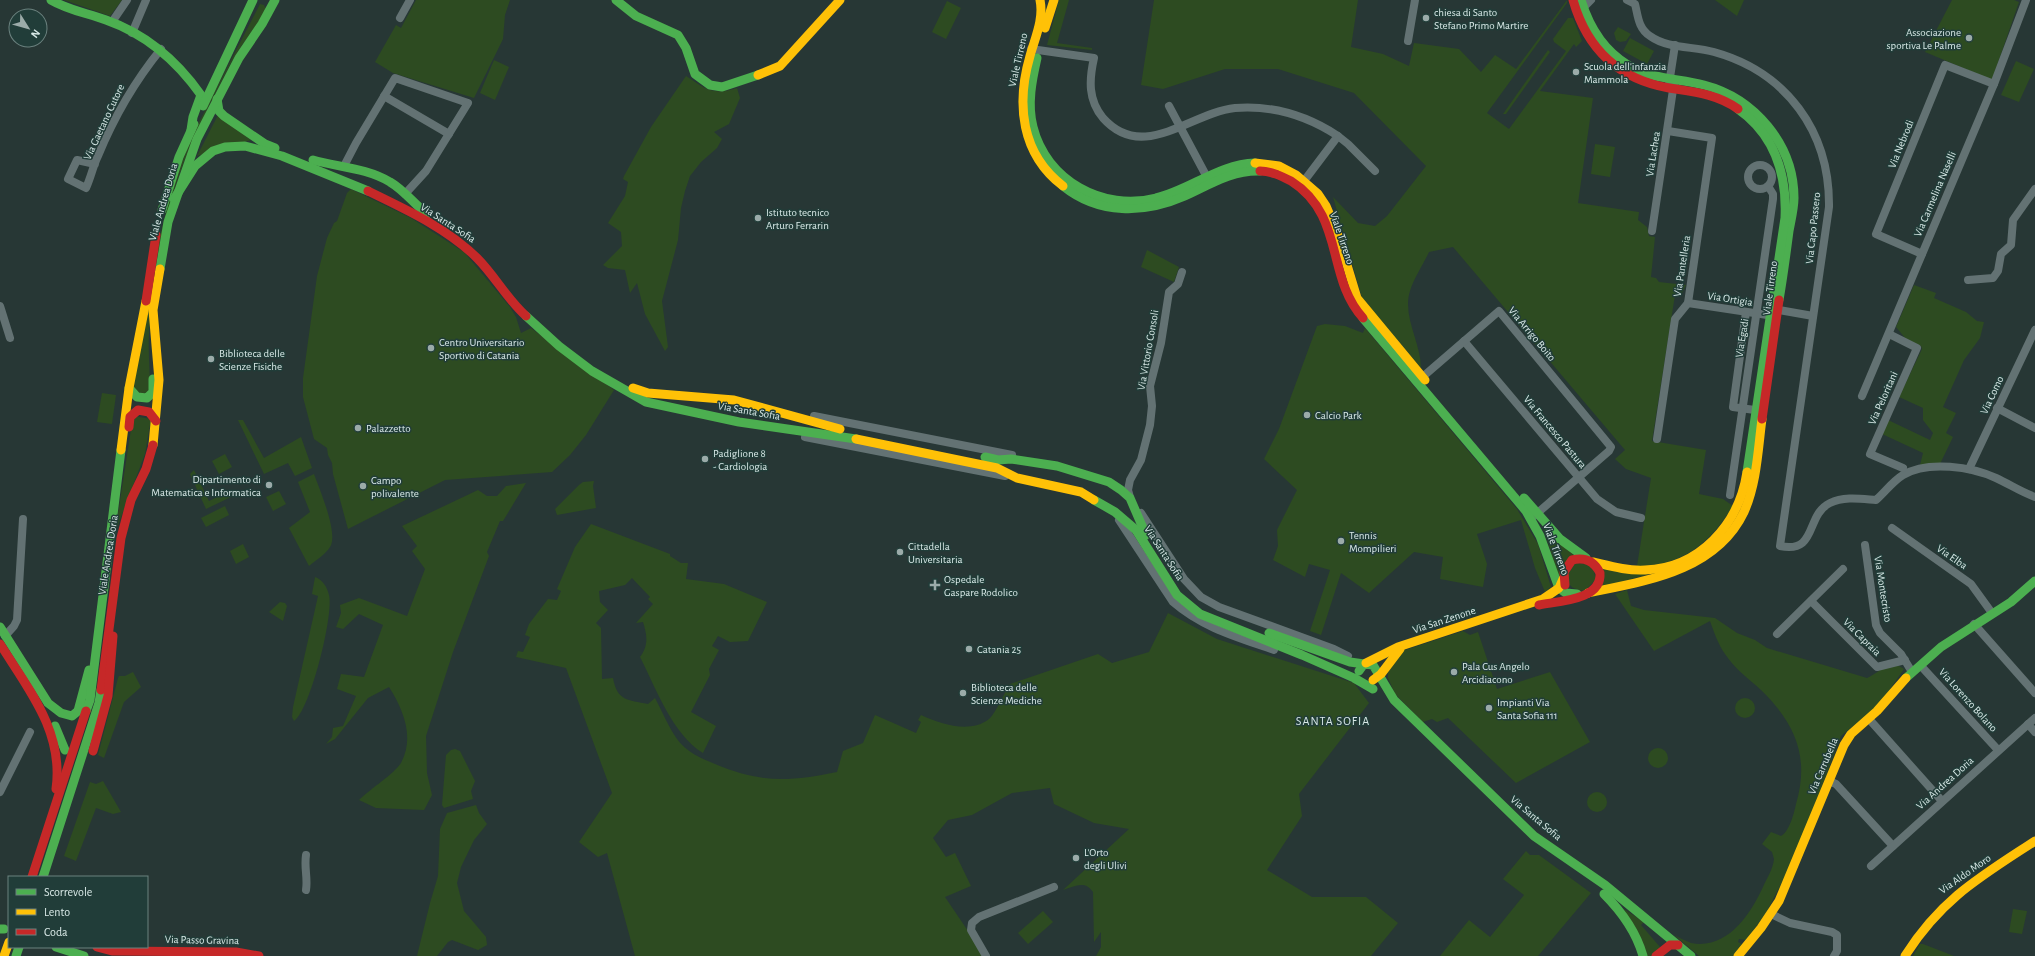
<svg xmlns="http://www.w3.org/2000/svg" width="2035" height="956" viewBox="0 0 2035 956" font-family="'Alegreya Sans',sans-serif">
	<style>
		.green { fill: #2d4b21 }
		.lines { fill: none; stroke-linecap: round; stroke-linejoin: round }
		.street { stroke: #637273; stroke-width: 8 }
		.fast { stroke: #4caf50; stroke-width: 9 }
		.slow { stroke: #ffc107; stroke-width: 9 }
		.jam { stroke: #c62828; stroke-width: 9 }
		.poi-dot { fill: #9baba9; stroke: #213d39; stroke-width: 1.5 }
		.labels { text-anchor: middle; dominant-baseline: central; stroke-width: 3; stroke-linejoin: round; paint-order: stroke }
		.poi-label { font-size: 11px; fill: #d9e9e7; stroke: #213d39; text-anchor: start }
		.street-label { font-size: 11px; fill: #d9e9e7; stroke: #213d39 }
		.neighbourhood-label { font-size: 12px; letter-spacing: 1px; fill: #d9e9e7; stroke: #213d39 }
	</style>
	<rect width="100%" height="100%" fill="#273735"/>
	<g class="green">
		<path d="M64 0H122L110 16Z"/>
		<path d="M416 0H510L505 15 503 39 474 98 393 73 375 62 396 25 401 28Z"/>
		<path d="M1059 0H1069L1057 43 1092 48V50L1047 45Z"/>
		<path d="M1154 0H1358L1351 47 1383 54 1409 66 1414 43 1459 49 1481 72 1495 55 1516 69 1567 0V3L1487 113 1509 129 1566 51 1554 42 1553 39 1568 18H1573L1582 41 1576 47 1574 44 1540 91 1593 98 1578 203 1639 212 1638 220 1647 227 1649 236 1655 237 1651 277 1656 278 1659 282 1686 285 1682 293 1675 295 1652 441 1706 450 1699 494 1723 499 1733 506C1710 543 1683 566 1637 566L1651 478 1626 469 1615 459 1625 450 1453 247 1429 252C1423 265 1414 278 1410 291 1402 316 1421 343 1421 368L1362 298 1333 197 1358 223 1375 226 1387 216 1426 166 1354 93 1278 69H1225L1163 89 1141 85Z"/>
		<path d="M1715 0H1744L1737 16Z"/>
		<path d="M1952 0H2014L2019 2 1992 80 1925 52Z"/>
		<path d="M947 1 961 8 946 39 932 32Z"/>
		<path d="M260 4 264 5 266 9C256 29 241 44 231 63 215 94 198 126 185 159 164 214 151 274 149 334 148 352 150 370 150 388L146 394 139 395 133 387 147 317 158 245 173 184 195 130Z"/>
		<path d="M1618 27 1631 34 1626 41 1620 42 1616 40 1614 33Z"/>
		<path d="M1630 38 1654 51 1647 64 1623 51Z"/>
		<path d="M1548 50 1550 52 1506 114H1503Z"/>
		<path d="M494 60 509 67 495 100 480 93Z"/>
		<path d="M2016 61 2034 69 2019 102 2001 95Z"/>
		<path d="M686 76C706 89 713 96 737 88L740 98 729 124 714 132 722 139 717 148 701 162 690 176 685 191 681 208 678 240 662 301 668 347 665 351 645 314 637 283 630 293 625 270 608 268 603 265 622 246 621 232 608 223 625 196 628 182 623 179 624 176 651 127Z"/>
		<path d="M218 115 251 140 197 156Z"/>
		<path d="M1595 144 1615 147 1610 177 1591 174Z"/>
		<path d="M351 189 411 218 464 252 510 307 516 317 521 333 531 328 614 390 586 435 570 455 552 472 445 480 348 529 333 474 332 463 328 455 327 448 314 439 303 397V378L317 276 327 238 334 223 337 221 347 193Z"/>
		<path d="M1147 250 1179 267 1174 282 1141 267Z"/>
		<path d="M1914 285 1936 293 1934 298 1966 312 1977 321 1984 322 1980 338 1964 360 1943 407 1956 413 1946 433 1953 437 1940 464 1920 465 1923 453 1882 434 1888 420 1930 440 1933 433 1923 420V408L1899 397 1922 349 1921 346 1906 339 1896 327Z"/>
		<path d="M1325 324 1345 326 1363 333 1365 328 1517 509 1538 544 1551 587 1545 592 1535 568 1521 520 1477 534 1487 564 1483 587 1440 579 1443 557 1414 552 1369 593 1341 573 1321 635 1310 631 1330 570 1309 564 1305 577 1273 560 1278 546 1277 530 1297 490 1264 459 1279 429 1317 326Z"/>
		<path d="M102 393 116 395 112 424 97 422Z"/>
		<path d="M134 416 151 419 145 454 115 533 132 423Z"/>
		<path d="M238 420H243L264 458 301 437 312 468 295 476 288 463 264 474Z"/>
		<path d="M225 454 232 467 219 474 212 461Z"/>
		<path d="M194 470 209 501 230 491 233 496 206 509 190 474Z"/>
		<path d="M314 474C319 488 339 534 330 547 326 554 316 560 309 566L289 528 310 512 298 482Z"/>
		<path d="M594 481 593 486 596 508 557 515 555 509 579 485 583 482Z"/>
		<path d="M526 483 503 521H500L487 552 489 556 453 652 426 736 427 773 432 795 424 810 376 808 359 800C370 789 394 774 401 763 415 737 403 709 389 687L368 698 335 739 326 744 332 737 333 728 343 726 356 696 337 689 341 674 364 677 383 625 359 614 343 629 336 627 341 613 340 605 359 598 407 616 425 569 412 551 417 546 402 526 478 490 487 496H497L506 486Z"/>
		<path d="M279 491 286 504 273 511 266 497Z"/>
		<path d="M225 506 229 515 206 527 201 518Z"/>
		<path d="M591 524 670 554V556L681 563H688L686 579 724 584 767 602 748 641 730 642 718 636 712 646 719 650 709 669 710 675 691 712 716 726 703 753C672 734 656 688 640 657 649 645 647 635 643 622L636 623 653 604 648 599 650 597 632 578 625 585 599 591 600 602 608 610 596 623 601 628 602 679 613 678C617 701 628 700 648 704L655 698C662 711 668 726 677 739 686 752 701 758 715 764 761 783 788 782 837 772L843 751 863 743 875 715 916 733 921 722 918 720 921 715C941 724 970 734 989 719 996 713 1004 693 1010 684L1098 654 1112 663 1149 652 1168 613 1217 639 1354 683 1369 703 1299 794 1302 816 1267 870 1312 897H1366L1398 923 1371 956H1096L1101 947V932L1094 942 1093 892C1085 880 1075 886 1063 890L1129 829 1094 823 1054 804 1050 788 1012 793 972 815 948 820 933 838 946 857 955 853 971 886 945 897 985 956H635L607 853 598 857 579 842 612 793 566 668 516 657 518 651 523 652 530 637 525 635 529 624 548 599 557 600 561 591 557 589 575 547Z"/>
		<path d="M1542 526 1574 555 1560 580 1545 533Z"/>
		<path d="M243 544 249 557 236 564 230 551Z"/>
		<path d="M1575 563 1592 565 1596 579 1585 591C1573 589 1570 588 1566 577Z"/>
		<path d="M1602 568 1653 573 1602 587Z"/>
		<path d="M315 577C323 580 327 587 329 595 334 615 310 711 294 721L292 717 293 707 318 596 312 594Z"/>
		<path d="M1627 590 1631 606 1644 610 1715 618 1737 633 1755 640 1767 648 1867 678C1878 673 1891 659 1904 669L1879 705 1841 736 1793 861 1766 913 1746 940 1739 939 1738 942 1742 944 1733 956H1699L1674 935C1680 938 1686 941 1691 943 1727 950 1750 915 1763 887 1767 878 1773 869 1774 859L1772 852 1762 844 1771 832 1781 836C1789 832 1794 814 1796 804 1810 757 1795 723 1761 690 1749 679 1734 668 1725 654 1718 644 1714 632 1710 621L1654 651 1615 594Z"/>
		<path d="M280 602 285 603 287 606 283 621 269 612Z"/>
		<path d="M1463 631 1470 635 1478 632 1497 689 1550 672 1590 742 1516 783 1448 718 1437 722 1432 719 1423 722 1395 694 1388 678V672L1402 651Z"/>
		<path d="M133 672 141 687 124 702 104 758 98 755 118 678 119 676H125Z"/>
		<circle cx="1745" cy="708" r="10"/>
		<circle cx="1658" cy="758" r="10"/>
		<path d="M455 749 460 751 475 781 471 791 473 799 444 808 442 805 446 755 451 750Z"/>
		<path d="M103 781 121 812 113 814 96 808 76 861 64 856 90 782 96 784Z"/>
		<circle cx="1597" cy="802" r="10"/>
		<path d="M476 805 479 813 487 824 474 840 461 867 457 883 464 911 486 937 487 945 478 950 452 940 448 942 437 956H417L430 903 438 876 440 829 447 813Z"/>
		<path d="M1526 851 1530 855H1539L1591 893 1538 956H1440L1469 920 1490 937 1524 895 1503 879Z"/>
		<path d="M1624 909 1644 922 1641 925 1660 947 1652 956H1647Z"/>
		<path d="M2013 909 2027 911 2022 934 2009 932Z"/>
		<path d="M1043 911 1053 922 1028 944 1018 933Z"/>
		<path d="M1920 944H1923L1954 956H1913Z"/>
	</g>
	<g class="lines">
		<g class="street">
			<path d="M1627 0 1635 4C1638 16 1638 28 1650 36 1668 49 1693 46 1714 52 1786 72 1830 131 1829 207L1780 546C1818 554 1805 515 1830 503 1844 496 1862 499 1876 500 1885 492 1893 481 1903 475 1928 460 1972 467 1996 478 2011 485 2019 491 2035 497"/>
			<path d="M1583 8 1591 0"/>
			<path d="M400 18 410 0"/>
			<path d="M112 22 127 0"/>
			<path d="M132 33 146 0"/>
			<path d="M1408 41 1415 0"/>
			<path d="M1031 49 1094 58C1089 80 1088 100 1103 118 1143 163 1190 113 1235 108 1273 105 1306 115 1338 136L1301 185"/>
			<path d="M1669 84 1675 45"/>
			<path d="M384 96 449 134"/>
			<path d="M1169 106 1209 181"/>
			<path d="M1338 136 1348 144 1375 171"/>
			<path d="M95 164 77 160 68 179 86 188C91 177 93 166 98 156 114 117 135 81 161 49"/>
			<circle cx="1760" cy="177" r="12"/>
			<path d="M344 166 356 143 395 78 468 103 426 171 405 194"/>
			<path d="M1652 231 1674 83"/>
			<path d="M1922 254 1876 234 1945 65 1994 84"/>
			<path d="M1968 280 1993 278 1998 271 2001 254 2011 245 2013 220 2035 189"/>
			<path d="M1688 303 1774 316"/>
			<path d="M0 306 10 338"/>
			<path d="M1779 310 1813 316"/>
			<path d="M1746 312 1733 407 1762 411"/>
			<path d="M1889 334 1917 348 1870 454 1903 468"/>
			<path d="M1464 341 1597 499 1616 512 1641 518"/>
			<path d="M1419 380 1499 311 1611 447 1609 451 1534 516"/>
			<path d="M1862 396 1994 84 2026 0"/>
			<path d="M1997 408 2035 428"/>
			<path d="M814 416 1012 455"/>
			<path d="M805 437 1005 476"/>
			<path d="M1657 439 1675 319 1688 303 1712 138 1668 131"/>
			<path d="M1969 469 2035 330"/>
			<path d="M1730 495 1773 199V194L1768 186"/>
			<path d="M1130 497 1128 490 1130 480 1141 460 1150 425 1152 406 1150 386 1161 343 1169 292 1178 284 1182 272"/>
			<path d="M1141 513 1184 579 1201 597 1219 607 1334 649 1348 656"/>
			<path d="M1119 520 1173 602C1203 628 1237 637 1274 650"/>
			<path d="M1892 528 1971 584 1992 613"/>
			<path d="M1865 545 1876 625 1880 633 1901 654 1912 672"/>
			<path d="M1811 601 1877 667 1905 660"/>
			<path d="M1974 624 2035 693"/>
			<path d="M1777 634 1843 569"/>
			<path d="M5 636 14 626 17 620 23 519"/>
			<path d="M1921 666 1998 750"/>
			<path d="M1869 719 1942 801"/>
			<path d="M2028 724 2035 732"/>
			<path d="M1829 781 1836 784 1893 846"/>
			<path d="M0 792 30 732"/>
			<path d="M1871 866 2035 718"/>
			<path d="M306 890C308 878 304 868 306 855"/>
			<path d="M1771 914 1790 923 1832 932 1837 935V951L1834 956"/>
			<path d="M986 956 971 930 972 923 979 917 1054 887"/>
		</g>
		<g class="fast">
			<path d="M51 0C68 10 87 13 106 20 146 34 177 61 201 95L193 117 191 130"/>
			<path d="M616 0 636 16 678 35 686 48 695 74 710 85 722 87 758 75"/>
			<path d="M1581 0C1589 26 1603 50 1628 65 1652 80 1678 78 1704 85 1754 98 1794 144 1794 198 1794 208 1791 220 1789 231 1786 254 1783 277 1779 300"/>
			<path d="M1037 58C1032 80 1027 104 1033 127 1046 180 1103 212 1156 198 1190 190 1219 164 1255 163"/>
			<path d="M217 99 219 111 224 116 265 144 275 148"/>
			<path d="M203 106 253 0"/>
			<path d="M1738 109C1775 135 1787 175 1785 218L1747 472"/>
			<path d="M313 160C338 167 367 168 390 182 404 190 414 204 427 214"/>
			<path d="M1063 186C1099 215 1144 214 1185 196 1209 185 1232 170 1260 171"/>
			<path d="M174 199 195 166 213 151 225 147 245 146 282 156 368 191"/>
			<path d="M162 210 179 157 194 124"/>
			<path d="M160 269 168 222 197 139 239 58 262 24 275 0"/>
			<path d="M526 316 559 346 592 371 646 402 739 422 856 439"/>
			<path d="M1363 318 1526 511 1540 536 1559 588 1566 593 1577 594"/>
			<path d="M129 388 137 397 147 398 153 392V379"/>
			<path d="M985 457 998 460 1011 459 1057 466 1109 482 1121 490 1130 498 1146 535"/>
			<path d="M1524 498 1560 539 1586 558"/>
			<path d="M1094 500 1115 512 1136 530 1177 595 1200 614 1302 655 1354 678 1373 689"/>
			<path d="M0 627 48 703 61 713 72 716 78 711 89 670"/>
			<path d="M1269 633 1350 662 1364 664"/>
			<path d="M1359 671 1364 664 1373 665 1394 700 1534 836 1605 885 1691 956"/>
			<path d="M1906 678 1941 647 2011 602 2035 581"/>
			<path d="M86 711 90 700 121 450"/>
			<path d="M55 726 65 750"/>
			<path d="M43 877 99 703 101 690"/>
			<path d="M1604 894C1622 912 1636 931 1643 956"/>
			<path d="M0 929H4"/>
			<path d="M56 947 84 956"/>
			<path d="M16 956 19 947"/>
		</g>
		<g class="slow">
			<path d="M1040 0C1044 19 1035 38 1030 56 1016 104 1021 154 1063 186"/>
			<path d="M1045 28 1054 0"/>
			<path d="M758 75 780 66 840 0"/>
			<path d="M1255 163 1279 166 1296 175 1318 194 1326 206 1337 232 1357 298 1425 380"/>
			<path d="M633 388 648 393 734 400 840 429"/>
			<path d="M856 439 997 468 1017 478 1081 492 1094 500"/>
			<path d="M153 445 159 380 153 310 160 269"/>
			<path d="M121 450 129 388 146 301"/>
			<path d="M1593 562C1610 566 1627 571 1645 570 1699 568 1739 525 1747 472"/>
			<path d="M1588 593C1646 581 1716 571 1744 512 1757 483 1758 449 1762 419"/>
			<path d="M1366 663 1398 647 1543 599 1559 588 1563 579"/>
			<path d="M1373 680 1381 674 1400 649"/>
			<path d="M4 956 9 942"/>
			<path d="M1738 956 1761 928 1779 901 1844 745 1851 734 1877 711 1906 678"/>
			<path d="M1905 956C1941 899 1980 877 2035 841"/>
		</g>
		<g class="jam">
			<path d="M1573 0C1587 49 1618 79 1669 88 1694 92 1717 94 1738 109"/>
			<path d="M1260 171C1271 171 1281 176 1291 181 1345 215 1326 278 1363 318"/>
			<path d="M368 191C405 209 447 228 477 258 495 276 507 299 526 316"/>
			<path d="M146 301 156 235"/>
			<path d="M1762 419 1779 300"/>
			<path d="M129 427 130 417 138 410 149 412 156 421"/>
			<path d="M1539 605C1559 601 1602 600 1600 573 1594 561 1585 557 1572 560L1564 572 1565 585"/>
			<path d="M0 644C29 690 64 732 56 789"/>
			<path d="M101 690 121 538 131 500 146 469 153 445"/>
			<path d="M93 751 108 696 113 636"/>
			<path d="M32 877 86 711"/>
			<path d="M97 947 112 951 236 952 259 956"/>
			<path d="M1656 956 1670 945H1678"/>
		</g>
	</g>
	<g class="poi-dot">
		<circle cx="1426" cy="18" r="4"/>
		<circle cx="1969" cy="38" r="4"/>
		<circle cx="1576" cy="72" r="4"/>
		<circle cx="758" cy="218" r="4"/>
		<circle cx="431" cy="348" r="4"/>
		<circle cx="211" cy="359" r="4"/>
		<circle cx="1307" cy="415" r="4"/>
		<circle cx="358" cy="428" r="4"/>
		<circle cx="705" cy="459" r="4"/>
		<circle cx="269" cy="485" r="4"/>
		<circle cx="363" cy="486" r="4"/>
		<circle cx="1341" cy="541" r="4"/>
		<circle cx="900" cy="552" r="4"/>
		<path d="M933 579h4v4h4v4h-4v4h-4v-4h-4v-4h4z"/>
		<circle cx="969" cy="649" r="4"/>
		<circle cx="1454" cy="672" r="4"/>
		<circle cx="963" cy="693" r="4"/>
		<circle cx="1489" cy="708" r="4"/>
		<circle cx="1076" cy="858" r="4"/>
	</g>
	<g class="labels">
		<g class="poi-label">
			<text x="1434" y="12">chiesa di Santo<tspan x="1434" dy="13">Stefano Primo Martire</tspan></text>
			<text x="1961" y="32" text-anchor="end">Associazione<tspan x="1961" dy="13">sportiva Le Palme</tspan></text>
			<text x="1584" y="66">Scuola dell'infanzia<tspan x="1584" dy="13">Mammola</tspan></text>
			<text x="766" y="212">Istituto tecnico<tspan x="766" dy="13">Arturo Ferrarin</tspan></text>
			<text x="439" y="342">Centro Universitario<tspan x="439" dy="13">Sportivo di Catania</tspan></text>
			<text x="219" y="353">Biblioteca delle<tspan x="219" dy="13">Scienze Fisiche</tspan></text>
			<text x="1315" y="415">Calcio Park</text>
			<text x="366" y="428">Palazzetto</text>
			<text x="713" y="453">Padiglione 8<tspan x="713" dy="13">- Cardiologia</tspan></text>
			<text x="261" y="479" text-anchor="end">Dipartimento di<tspan x="261" dy="13">Matematica e Informatica</tspan></text>
			<text x="371" y="480">Campo<tspan x="371" dy="13">polivalente</tspan></text>
			<text x="1349" y="535">Tennis<tspan x="1349" dy="13">Mompilieri</tspan></text>
			<text x="908" y="546">Cittadella<tspan x="908" dy="13">Universitaria</tspan></text>
			<text x="944" y="579">Ospedale<tspan x="944" dy="13">Gaspare Rodolico</tspan></text>
			<text x="977" y="649">Catania 25</text>
			<text x="1462" y="666">Pala Cus Angelo<tspan x="1462" dy="13">Arcidiacono</tspan></text>
			<text x="971" y="687">Biblioteca delle<tspan x="971" dy="13">Scienze Mediche</tspan></text>
			<text x="1497" y="702">Impianti Via<tspan x="1497" dy="13">Santa Sofia 111</tspan></text>
			<text x="1084" y="852">L'Orto<tspan x="1084" dy="13">degli Ulivi</tspan></text>
		</g>
		<g class="street-label">
			<text transform="translate(1018 60) rotate(-77)">Viale Tirreno</text>
			<text transform="translate(104 122) rotate(-65)">Via Gaetano Cutore</text>
			<text transform="translate(1901 144) rotate(-68)">Via Nebrodi</text>
			<text transform="translate(1653 154) rotate(-81)">Via Lachea</text>
			<text transform="translate(1935 194) rotate(-67)">Via Carmelina Naselli</text>
			<text transform="translate(163 202) rotate(-74)">Viale Andrea Doria</text>
			<text transform="translate(448 223) rotate(33)">Via Santa Sofia</text>
			<text transform="translate(1813 228) rotate(-84)">Via Capo Passero</text>
			<text transform="translate(1342 238) rotate(71)">Viale Tirreno</text>
			<text transform="translate(1682 266) rotate(-81)">Via Pantelleria</text>
			<text transform="translate(1770 288) rotate(-82)">Viale Tirreno</text>
			<text transform="translate(1730 299) rotate(9)">Via Ortigia</text>
			<text transform="translate(1532 334) rotate(50)">Via Arrigo Boito</text>
			<text transform="translate(1742 338) rotate(-81)">Via Egadi</text>
			<text transform="translate(1148 350) rotate(-80)">Via Vittorio Consoli</text>
			<text transform="translate(1992 395) rotate(-65)">Via Como</text>
			<text transform="translate(1883 398) rotate(-66)">Via Peloritani</text>
			<text transform="translate(749 411) rotate(10)">Via Santa Sofia</text>
			<text transform="translate(1555 432) rotate(50)">Via Francesco Pastura</text>
			<text transform="translate(1556 549) rotate(69)">Viale Tirreno</text>
			<text transform="translate(1164 553) rotate(57)">Via Santa Sofia</text>
			<text transform="translate(108 555) rotate(-81)">Viale Andrea Doria</text>
			<text transform="translate(1952 557) rotate(35)">Via Elba</text>
			<text transform="translate(1883 589) rotate(81)">Via Montecristo</text>
			<text transform="translate(1444 620) rotate(-18)">Via San Zenone</text>
			<text transform="translate(1862 637) rotate(45)">Via Capraia</text>
			<text transform="translate(1968 700) rotate(48)">Via Lorenzo Bolano</text>
			<text transform="translate(1823 766) rotate(-67)">Via Carrubella</text>
			<text transform="translate(1945 783) rotate(-42)">Via Andrea Doria</text>
			<text transform="translate(1536 818) rotate(40)">Via Santa Sofia</text>
			<text transform="translate(1965 874) rotate(-35)">Via Aldo Moro</text>
			<text transform="translate(202 940) rotate(1)">Via Passo Gravina</text>
		</g>
		<g class="neighbourhood-label">
			<text x="1333" y="721">SANTA SOFIA</text>
		</g>
	</g>
	<rect x="8" y="876" width="140" height="72" fill="#213d39" stroke="#6b827f"/>
	<rect x="16" y="889" width="20" height="6" fill="#4caf50" stroke="#6b827f"/>
	<text x="44" y="896" font-size="12" fill="#d9e9e7">Scorrevole</text>
	<rect x="16" y="909" width="20" height="6" fill="#ffc107" stroke="#6b827f"/>
	<text x="44" y="916" font-size="12" fill="#d9e9e7">Lento</text>
	<rect x="16" y="929" width="20" height="6" fill="#c62828" stroke="#6b827f"/>
	<text x="44" y="936" font-size="12" fill="#d9e9e7">Coda</text>
	<g transform="translate(28 28) rotate(127)"><circle r="19" fill="#213d39" stroke="#6b827f"/>
	<path d="M0-3L7 15L0 10L-7 15Z" fill="#9baba9"/>
	<text y="-6" font-size="11" font-weight="bold" text-anchor="middle" fill="#d9e9e7">N</text>
	</g>
</svg>
